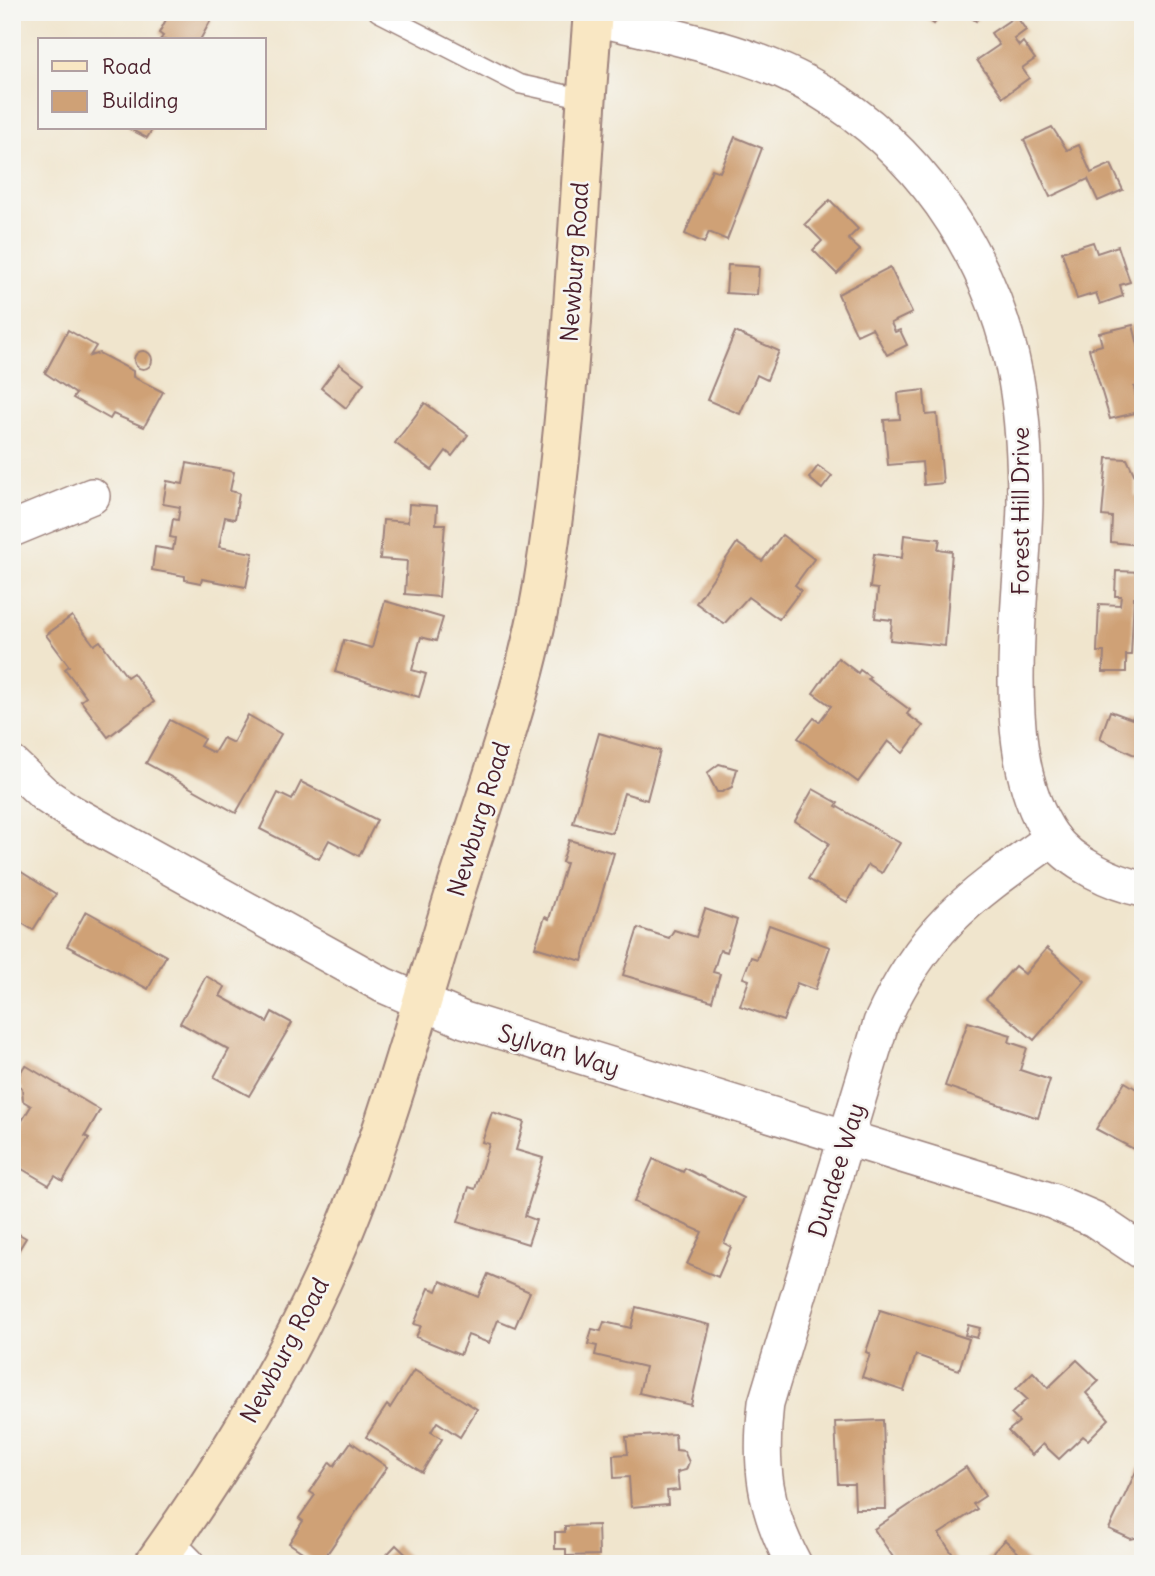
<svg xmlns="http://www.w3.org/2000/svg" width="1155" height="1576" viewBox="0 0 1155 1576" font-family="Delius,sans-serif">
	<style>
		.building { fill: #cfa176 }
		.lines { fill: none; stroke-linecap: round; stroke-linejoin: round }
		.lane-casing { stroke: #9d827c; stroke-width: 21 }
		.street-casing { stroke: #9d827c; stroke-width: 38 }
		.secondary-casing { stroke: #9d827c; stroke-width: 42 }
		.lane { stroke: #fff; stroke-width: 18 }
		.street { stroke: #fff; stroke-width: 35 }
		.secondary { stroke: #f9e7c3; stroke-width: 38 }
		.labels { text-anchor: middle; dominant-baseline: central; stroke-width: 5; stroke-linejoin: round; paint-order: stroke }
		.street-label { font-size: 24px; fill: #4a1f2b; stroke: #f6f6f2 }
	</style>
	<rect width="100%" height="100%" fill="#f6f6f2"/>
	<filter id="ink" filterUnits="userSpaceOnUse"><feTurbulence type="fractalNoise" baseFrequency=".0143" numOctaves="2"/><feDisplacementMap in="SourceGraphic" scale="14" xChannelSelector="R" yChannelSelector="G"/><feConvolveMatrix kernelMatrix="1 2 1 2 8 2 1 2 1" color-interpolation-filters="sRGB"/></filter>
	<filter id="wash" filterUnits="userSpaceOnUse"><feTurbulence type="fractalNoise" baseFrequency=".00686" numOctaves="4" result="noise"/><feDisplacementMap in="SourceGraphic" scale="28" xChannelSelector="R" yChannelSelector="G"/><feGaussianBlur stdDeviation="1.57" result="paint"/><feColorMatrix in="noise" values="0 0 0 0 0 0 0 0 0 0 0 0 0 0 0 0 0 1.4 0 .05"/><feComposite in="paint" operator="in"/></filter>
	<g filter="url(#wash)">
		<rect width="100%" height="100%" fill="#f0e5cd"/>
		<g id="blocks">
			<g class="building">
				<path d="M170 12H196L211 20 200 40H160L163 36 159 33Z"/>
				<path d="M918 12H942L934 24Z"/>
				<path d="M963 12H982L976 21Z"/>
				<path d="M1016 16 1026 30 1014 39 1019 46 1023 42 1035 59 1022 68 1029 78 1003 97 977 60 999 45 991 33Z"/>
				<path d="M1052 127 1067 150 1079 145 1091 173 1111 164 1123 190 1098 201 1088 179 1050 197 1024 140Z"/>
				<path d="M128 128H153L147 138Z"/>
				<path d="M735 137 762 148 727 240 709 232 704 243 685 234 712 169 720 172Z"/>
				<path d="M830 200 858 229 848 239 860 250 837 274 813 250 822 241 805 224Z"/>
				<path d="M1093 242 1097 253 1118 246 1130 282 1120 285 1123 296 1100 304 1096 293 1077 299 1062 252Z"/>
				<path d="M728 265 759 267 757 295 726 293Z"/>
				<path d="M890 267 912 313 891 323 895 332 900 330 907 345 887 355 872 328 857 335 838 294Z"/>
				<path d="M1133 325 1143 365V385L1134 387 1139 412 1110 419 1089 349 1102 345 1099 333Z"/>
				<path d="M68 330 96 346 90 356 99 353 133 371V377L163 392 144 427 113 414 110 419 73 398 76 394 45 373Z"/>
				<path d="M735 332 779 351 767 380 757 375 740 414 707 400Z"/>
				<circle cx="143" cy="360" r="9"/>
				<path d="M339 364 364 383 346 408 321 388Z"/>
				<path d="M924 390 926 415 937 414 943 483 924 485 922 462 888 465 884 420 900 419 898 393Z"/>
				<path d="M425 403 468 435 452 456 446 451 432 470 395 443Z"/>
				<path d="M1107 458 1127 459 1135 476V496H1143V533H1139L1138 545 1111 542 1112 517 1102 516Z"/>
				<path d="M187 463 234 472 230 491 239 493 235 519 225 517 219 547 253 553 246 587 202 579 201 583 185 580V576L152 570 155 547 173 550 175 538 170 537 173 519 178 520 180 507 163 504 167 481 183 484Z"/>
				<path d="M818 466 832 476 822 489 809 478Z"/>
				<path d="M409 504 437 506 436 524H445L439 597 405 594 407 561 380 559 383 520 408 522Z"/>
				<path d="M782 535 814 559 795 585 801 590 779 619 748 597 724 624 696 603 737 543 762 561Z"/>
				<path d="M904 535 940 539 938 549 952 551 945 646 890 640 892 620 875 618 878 589 870 588 874 554 902 558Z"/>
				<path d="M1116 571 1143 572V597H1134L1131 655H1126V672H1103L1104 652H1097L1099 604 1120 605 1121 596H1115Z"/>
				<path d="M385 601 443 618 436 641 421 637 412 670 426 674 419 697 335 672 344 640 372 648Z"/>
				<path d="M72 616 94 645 100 641 127 677 133 673 154 702 108 737 81 701 86 697 65 669 69 666 46 635Z"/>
				<path d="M838 658 858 673 860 670 870 677 868 679 910 710 907 714 923 726 903 753 888 741 858 782 798 738 814 718 819 722 831 706 813 693Z"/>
				<path d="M1110 711 1132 719 1135 713 1143 716V759L1100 739Z"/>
				<path d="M248 715 281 734 236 813 146 763 170 720 202 737 204 739 200 746 214 753 223 738 233 743Z"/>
				<path d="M599 733 660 751 647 800 624 793 612 833 573 823Z"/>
				<path d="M719 764 737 769 732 787 722 792H717L707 773Z"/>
				<path d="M301 782 377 820 359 856 329 840 319 859 260 829 278 793 292 800Z"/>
				<path d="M813 789 838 803 836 806 900 843 882 873 868 865 847 902 808 879 829 843 795 821Z"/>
				<path d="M569 840 614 853 582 961 535 947 545 917 549 919 566 863 562 862Z"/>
				<path d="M12 866 56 894 33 930 12 917Z"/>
				<path d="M705 909 737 920 727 952 720 950 713 972 720 974 712 1001 623 975 638 928 669 938 674 930 696 937Z"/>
				<path d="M86 911 166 956 148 989 67 946Z"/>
				<path d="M769 925 830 947 815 990 797 983 783 1021 740 1006 749 980 743 978 751 957 757 959Z"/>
				<path d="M1047 948 1085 981 1034 1040 986 999 1015 966 1025 974Z"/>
				<path d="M206 976 225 987 220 996 267 1022 272 1012 292 1023 249 1096 214 1077 229 1050 180 1023Z"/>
				<path d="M968 1022 1011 1035 1009 1042 1027 1048 1020 1070 1050 1080 1038 1118 945 1086Z"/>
				<path d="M25 1065 100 1110 85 1136 89 1138 63 1181 55 1176 49 1185 12 1163V1137L31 1106 23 1101 22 1088 14 1083Z"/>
				<path d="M1125 1082 1143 1093V1154L1096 1129Z"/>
				<path d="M492 1112 524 1122 516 1150 543 1158 525 1216 536 1220 528 1244 458 1222 469 1187 475 1189 489 1144 482 1142Z"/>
				<path d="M653 1159 683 1172 685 1168 744 1198 724 1243 731 1247 718 1277 687 1264 702 1232 634 1202Z"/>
				<path d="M12 1230 26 1238 12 1261Z"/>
				<path d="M488 1274 530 1292 515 1327 498 1320 489 1343 468 1335 460 1355 416 1337 421 1326 414 1324 429 1288 437 1291 441 1281 478 1297Z"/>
				<path d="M636 1307 710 1325 691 1405 639 1393 645 1367 595 1355 597 1346 588 1344 592 1329 601 1331 604 1322 631 1328Z"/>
				<path d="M880 1310 969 1339 959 1370 916 1355 904 1391 862 1377 870 1354 866 1352Z"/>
				<path d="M968 1325 980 1328 977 1338 965 1335Z"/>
				<path d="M1077 1360 1099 1381 1086 1393 1109 1419 1088 1440 1083 1436 1059 1459 1043 1444 1032 1455 1008 1431 1019 1422 1011 1414 1027 1399 1016 1389 1033 1372 1048 1388Z"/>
				<path d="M414 1370 477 1409 460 1437 437 1422 431 1432 442 1439 422 1472 366 1437 387 1405 390 1408Z"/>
				<path d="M883 1420 886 1509H855L854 1484H838L835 1422Z"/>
				<path d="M675 1434 676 1450 684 1451 689 1462 686 1470 677 1472 679 1490 667 1491 668 1504 631 1507 629 1477 614 1478 613 1455 628 1454 626 1437Z"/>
				<path d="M351 1442 387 1467 320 1564 289 1543 303 1521 299 1518 315 1495 310 1492 330 1462 334 1466Z"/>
				<path d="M1139 1465 1143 1467V1536L1131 1539 1109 1529Z"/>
				<path d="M966 1467 985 1496 973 1504 977 1509 939 1534 958 1562 904 1564 902 1560 897 1563 874 1529Z"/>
				<path d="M598 1525 599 1555 566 1556V1549H555V1532H565V1526Z"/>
				<path d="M1005 1540 1030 1564H982Z"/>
				<path d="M396 1545 416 1564H378Z"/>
			</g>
		</g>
	</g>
	<g filter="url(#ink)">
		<use href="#blocks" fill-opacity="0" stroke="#9d827c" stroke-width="2"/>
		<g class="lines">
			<defs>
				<path id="lane" d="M378 12 519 84 587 99"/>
				<g id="street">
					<path d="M593 17C675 38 764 52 836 101 931 164 995 267 1016 380 1023 419 1025 462 1025 503 1023 599 994 755 1052 837 1070 863 1113 883 1143 889"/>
					<path d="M12 529 92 496"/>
					<path d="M12 764 45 795 72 813 383 985 464 1020 1052 1201 1094 1219 1143 1252"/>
					<path d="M168 1545 187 1564"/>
					<path d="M794 1564C764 1508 759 1465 766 1403L881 1023C924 927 970 897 1053 838"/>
				</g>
				<path id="secondary" d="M154 1564C223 1468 284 1367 332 1259 384 1142 417 1015 455 893 486 793 526 688 543 585 574 396 577 203 593 12"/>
			</defs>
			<use href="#lane" class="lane-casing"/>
			<use href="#street" class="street-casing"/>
			<use href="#secondary" class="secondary-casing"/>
			<use href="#lane" class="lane"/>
			<use href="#street" class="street"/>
			<use href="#secondary" class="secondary"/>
		</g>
	</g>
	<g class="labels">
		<g class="street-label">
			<text transform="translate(574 262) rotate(-86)">Newburg Road</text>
			<text transform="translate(1020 511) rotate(-90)">Forest Hill Drive</text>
			<text transform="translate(478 819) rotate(-73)">Newburg Road</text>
			<text transform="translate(559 1050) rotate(17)">Sylvan Way</text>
			<text transform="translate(836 1170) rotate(-73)">Dundee Way</text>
			<text transform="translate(284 1350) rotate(-62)">Newburg Road</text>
		</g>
	</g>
	<rect width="1155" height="1576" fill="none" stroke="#f6f6f2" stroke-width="42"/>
	<rect x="38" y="38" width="228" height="91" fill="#f6f6f2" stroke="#b1a0a2" stroke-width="2"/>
	<rect x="52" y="61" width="35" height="10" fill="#f9e7c3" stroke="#b1a0a2" stroke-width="2"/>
	<text x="102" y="74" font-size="21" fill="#4a1f2b">Road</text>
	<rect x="52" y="91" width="35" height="21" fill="#cfa176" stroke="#b1a0a2" stroke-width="2"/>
	<text x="102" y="108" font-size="21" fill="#4a1f2b">Building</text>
</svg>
